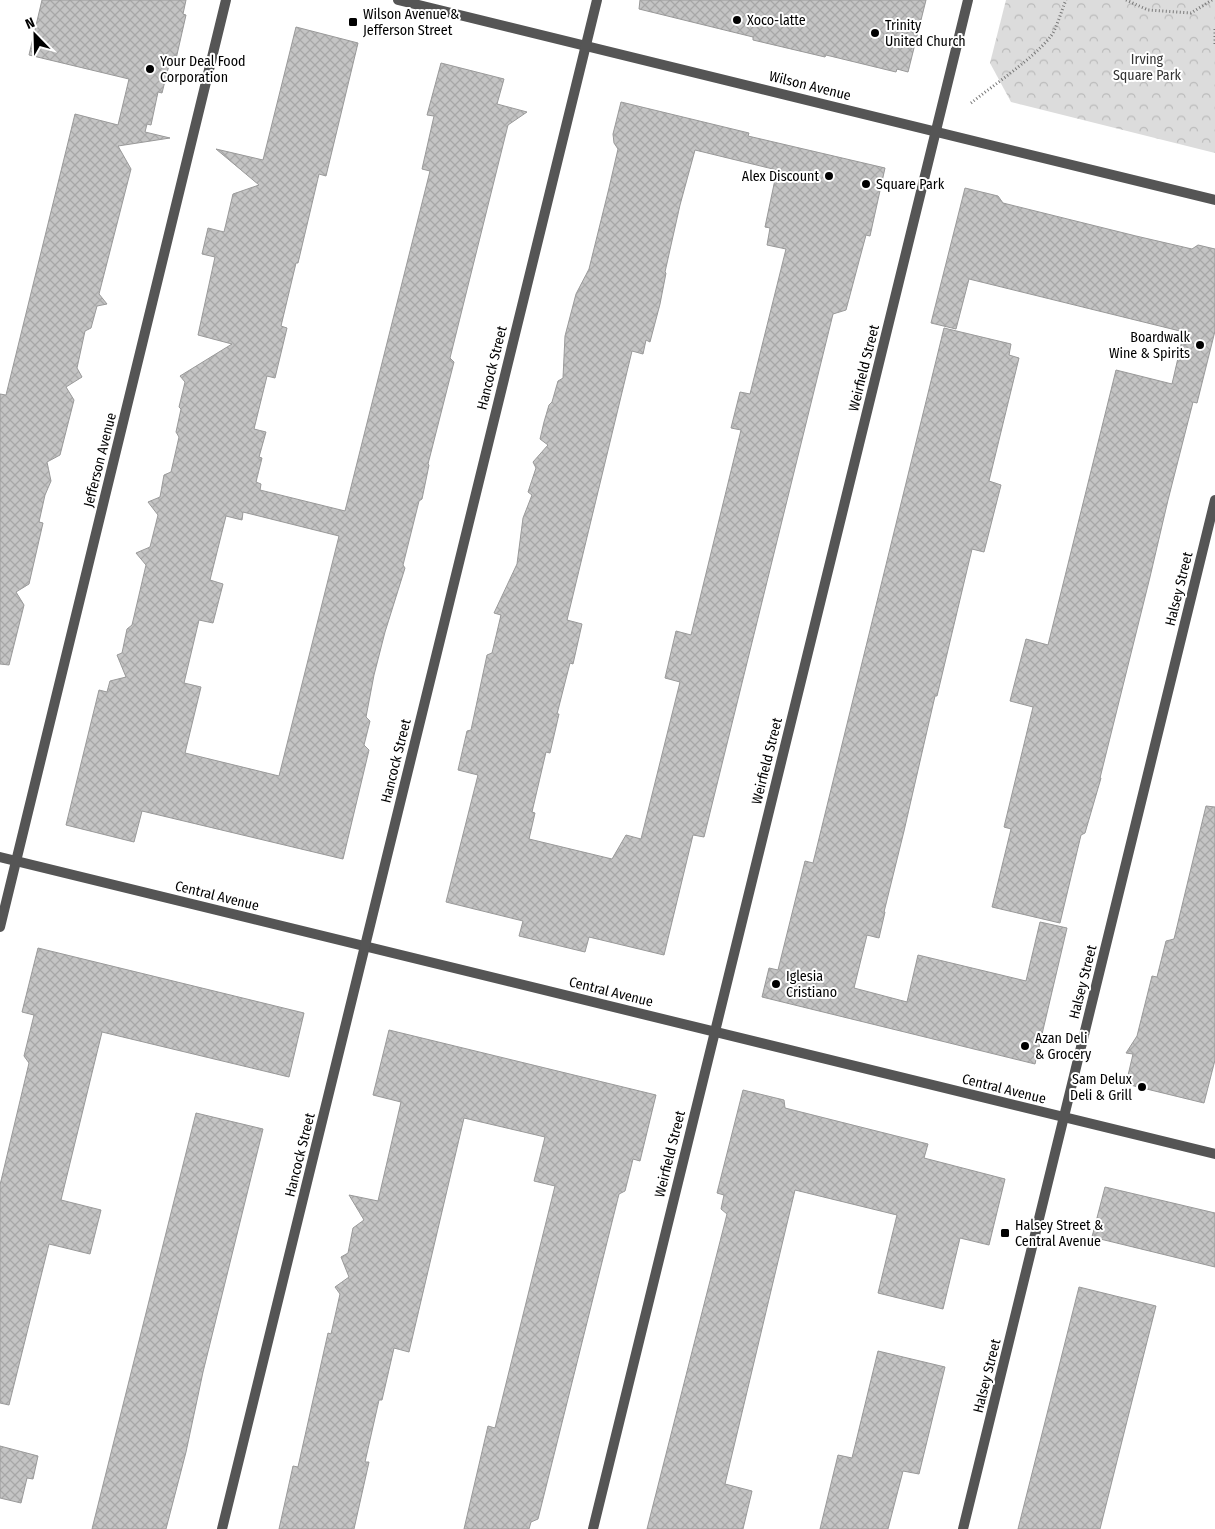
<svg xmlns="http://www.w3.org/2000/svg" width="1215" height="1529" viewBox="0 0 1215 1529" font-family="'Fira Sans Condensed',sans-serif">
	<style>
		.forest { fill: url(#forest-crowns) }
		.building { fill: url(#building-cross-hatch); stroke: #999; fill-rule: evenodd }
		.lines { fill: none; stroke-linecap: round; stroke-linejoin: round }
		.path { stroke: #777; stroke-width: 3; stroke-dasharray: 1 2.5; stroke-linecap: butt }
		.minor { stroke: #555; stroke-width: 10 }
		.poi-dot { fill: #000; stroke: #fff; stroke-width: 2 }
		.labels { text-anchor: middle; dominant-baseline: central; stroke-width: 4; stroke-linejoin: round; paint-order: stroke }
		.poi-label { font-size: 14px; fill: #000; stroke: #fff; text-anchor: start }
		.park-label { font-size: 14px; fill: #333; stroke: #fff }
		.street-label { font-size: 14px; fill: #000; stroke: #fff }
	</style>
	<defs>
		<pattern id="forest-crowns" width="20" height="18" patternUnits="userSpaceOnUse" patternTransform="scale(1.25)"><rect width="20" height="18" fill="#dcdcdc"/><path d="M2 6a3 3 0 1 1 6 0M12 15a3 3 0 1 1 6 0" fill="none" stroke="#bbb"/></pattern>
		<pattern id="building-cross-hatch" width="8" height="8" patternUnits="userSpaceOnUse" patternTransform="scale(1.25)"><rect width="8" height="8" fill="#c4c4c4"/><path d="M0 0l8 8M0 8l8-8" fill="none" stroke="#a7a7a7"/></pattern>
	</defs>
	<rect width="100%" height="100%" fill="#fff"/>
	<path class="forest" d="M1006 0H1215V153L1011 102 990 63Z"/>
	<g class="building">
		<path d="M42 0H186L183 14 186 15 176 59 171 57 162 93 158 92 151 125 147 124 145 132 170 138 118 146 131 169 99 294 107 304 97 306 91 328 85 331 77 368 82 377 66 387 74 400 60 455 47 462 51 481 45 495 39 522 43 523 29 584 16 592 24 605 9 665 0 664V394L6 395 75 114 118 125 129 79 29 55Z"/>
		<path d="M640 0H926L908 72 897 69 896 72 826 55 825 57 753 40V37L639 9Z"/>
		<path d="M296 27 358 43 326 176 319 174 298 263H296L281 326 287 328 275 378 267 376 254 429 266 432 259 457 262 458 256 482 261 484 260 490 345 511 430 171 422 169 434 116 427 115 441 63 504 79 497 104 527 112 508 125 450 358 454 362 428 464 429 465 422 499 419 501 403 565 405 568 385 632 374 675 366 717 370 721 364 745 369 750 343 859 142 811 134 842 66 825 99 690 107 692 110 681 126 677 117 655 122 653 127 629 132 625 146 565 136 553 150 547 158 515 148 502 160 497 164 475 171 472 179 437 176 432 181 409 179 407 185 382 180 376 232 344 198 335 215 257 202 254 208 228 224 232 233 194 259 185 216 149 263 160ZM243 512 339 536 279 776 185 753 201 687 184 683 199 620 213 623 223 584 210 580 226 516 242 520Z"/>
		<path d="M621 102 749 133 748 136 885 168 870 236 866 235 846 310 833 314 704 837 693 835 664 955 589 937 585 952 519 936 523 921 446 902 478 775 458 770 467 731 471 730 487 655 492 653 501 615 494 613 517 564 523 518 532 495 528 492 536 468 533 462 548 445 540 439 544 422 549 405 552 402 558 381 563 378 565 336 576 294 589 269 609 188 618 149 614 143 613 134ZM695 150 777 170 765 227 770 228 767 245 786 249 750 394 740 392 731 428 741 430 691 635 676 631 665 678 680 682 641 839 626 835 612 859 529 839 535 813 532 812 546 752 550 753 559 714H557L570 663 573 664 582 624 567 620 632 351 643 354 646 340 650 342 660 304 666 273 665 272 680 205Z"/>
		<path d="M965 188 998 196 1003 203 1136 236 1192 249 1198 245 1215 249V331L1197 403 1193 402 1168 500 1150 577 1100 778H1101L1085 833 1081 835 1060 923 992 907 1011 829 1004 827 1033 707 1010 701 1026 639 1048 645 1116 370 1172 384 1184 332 969 279 956 329 931 323Z"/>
		<path d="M944 328 1011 344 1009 355 1019 358 989 481 1001 485 984 552 972 549 937 696H935L904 831 884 912H885L879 938 867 935 854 988 907 1002 918 955 1026 981 1040 922 1067 928 1035 1064 762 997 769 968 778 970 805 861 813 863Z"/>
		<path d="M1206 806 1215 807V1060L1204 1103 1126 1084 1133 1054 1126 1053 1137 1036 1152 976 1157 977 1166 941 1174 939Z"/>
		<path d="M38 948 304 1013 289 1077 102 1032 61 1200 101 1210 90 1254 49 1244 9 1405 0 1403V1185L29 1063 24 1056 34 1015 22 1012Z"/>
		<path d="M389 1030 656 1095 640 1161 633 1159 625 1191 619 1194 538 1519 531 1522 529 1529H464L488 1426 495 1428 555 1186 534 1181 545 1137 464 1118 409 1352 394 1348 382 1400H379L365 1462H369L354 1529H279L293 1466 298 1467 328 1333 331 1334 340 1294 335 1287 349 1277 341 1257 348 1253 353 1228 364 1220 349 1195 378 1201 401 1102 373 1095Z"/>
		<path d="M743 1090 784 1100 785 1108 928 1144 924 1158 1005 1179 989 1245 960 1238 943 1309 878 1293 897 1215 795 1190 725 1484 752 1491 743 1529H647L727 1214 721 1209 724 1195 717 1193Z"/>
		<path d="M196 1113 263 1129 203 1372 186 1452 166 1529H92Z"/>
		<path d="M1105 1187 1215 1213V1267L1092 1237Z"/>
		<path d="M1079 1287 1156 1306 1129 1413 1100 1529H1018Z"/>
		<path d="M878 1351 945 1367 919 1474 903 1471 888 1529H820L838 1455 852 1458Z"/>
		<path d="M0 1446 38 1456 33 1479 27 1478 21 1503 0 1498Z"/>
	</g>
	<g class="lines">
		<g class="path">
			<path d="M1126 0 1148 10 1191 13 1212 0"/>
			<path d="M1215 29V45"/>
			<path d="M971 103C995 84 1034 58 1051 36 1056 30 1062 9 1066 0"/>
		</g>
		<g class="minor">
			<path d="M398 0 1215 200"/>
			<path d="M0 857 1215 1154"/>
			<path d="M0 927 226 0"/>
			<path d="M222 1529 597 0"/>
			<path d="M593 1529 968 0"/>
			<path d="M963 1529 1215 500"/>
		</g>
	</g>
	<g class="poi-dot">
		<circle cx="737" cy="20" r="5"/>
		<rect x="348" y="17" width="10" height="10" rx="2.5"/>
		<circle cx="875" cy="33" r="5"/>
		<circle cx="150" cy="69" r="5"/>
		<circle cx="829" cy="176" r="5"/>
		<circle cx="866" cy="184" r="5"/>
		<circle cx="1200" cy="345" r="5"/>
		<circle cx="776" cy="984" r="5"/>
		<circle cx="1025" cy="1046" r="5"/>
		<circle cx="1142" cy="1087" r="5"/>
		<rect x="1000" y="1228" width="10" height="10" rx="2.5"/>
	</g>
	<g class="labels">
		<g class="poi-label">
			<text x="363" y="14">Wilson Avenue &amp;<tspan x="363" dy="16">Jefferson Street</tspan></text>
			<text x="747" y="20">Xoco-latte</text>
			<text x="885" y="25">Trinity<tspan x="885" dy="16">United Church</tspan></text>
			<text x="160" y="61">Your Deal Food<tspan x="160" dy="16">Corporation</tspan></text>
			<text x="819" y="176" text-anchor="end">Alex Discount</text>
			<text x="876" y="184">Square Park</text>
			<text x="1190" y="337" text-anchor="end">Boardwalk<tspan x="1190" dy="16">Wine &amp; Spirits</tspan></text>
			<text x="786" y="976">Iglesia<tspan x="786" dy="16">Cristiano</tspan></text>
			<text x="1035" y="1038">Azan Deli<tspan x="1035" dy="16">&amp; Grocery</tspan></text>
			<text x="1132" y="1079" text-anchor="end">Sam Delux<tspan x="1132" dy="16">Deli &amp; Grill</tspan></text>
			<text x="1015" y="1225">Halsey Street &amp;<tspan x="1015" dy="16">Central Avenue</tspan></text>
		</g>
		<g class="park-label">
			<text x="1147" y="59">Irving<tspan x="1147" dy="16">Square Park</tspan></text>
		</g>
		<g class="street-label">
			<text transform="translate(810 86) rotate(14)">Wilson Avenue</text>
			<text transform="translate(492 368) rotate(-76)">Hancock Street</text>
			<text transform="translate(864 368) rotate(-76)">Weirfield Street</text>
			<text transform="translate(100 460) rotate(-76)">Jefferson Avenue</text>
			<text transform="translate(1179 589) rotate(-76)">Halsey Street</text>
			<text transform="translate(396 761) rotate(-76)">Hancock Street</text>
			<text transform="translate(767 761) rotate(-76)">Weirfield Street</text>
			<text transform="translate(217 896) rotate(14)">Central Avenue</text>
			<text transform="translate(1083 982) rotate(-76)">Halsey Street</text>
			<text transform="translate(611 992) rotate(14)">Central Avenue</text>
			<text transform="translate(1004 1089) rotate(14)">Central Avenue</text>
			<text transform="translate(670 1154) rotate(-76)">Weirfield Street</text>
			<text transform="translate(300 1155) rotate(-76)">Hancock Street</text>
			<text transform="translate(987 1376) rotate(-76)">Halsey Street</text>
		</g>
	</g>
	<g transform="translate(35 35) rotate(337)" stroke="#ffffff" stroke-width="4" paint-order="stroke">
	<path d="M0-4L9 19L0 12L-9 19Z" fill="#000000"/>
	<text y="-8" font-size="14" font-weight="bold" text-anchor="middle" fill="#000000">N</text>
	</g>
</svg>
